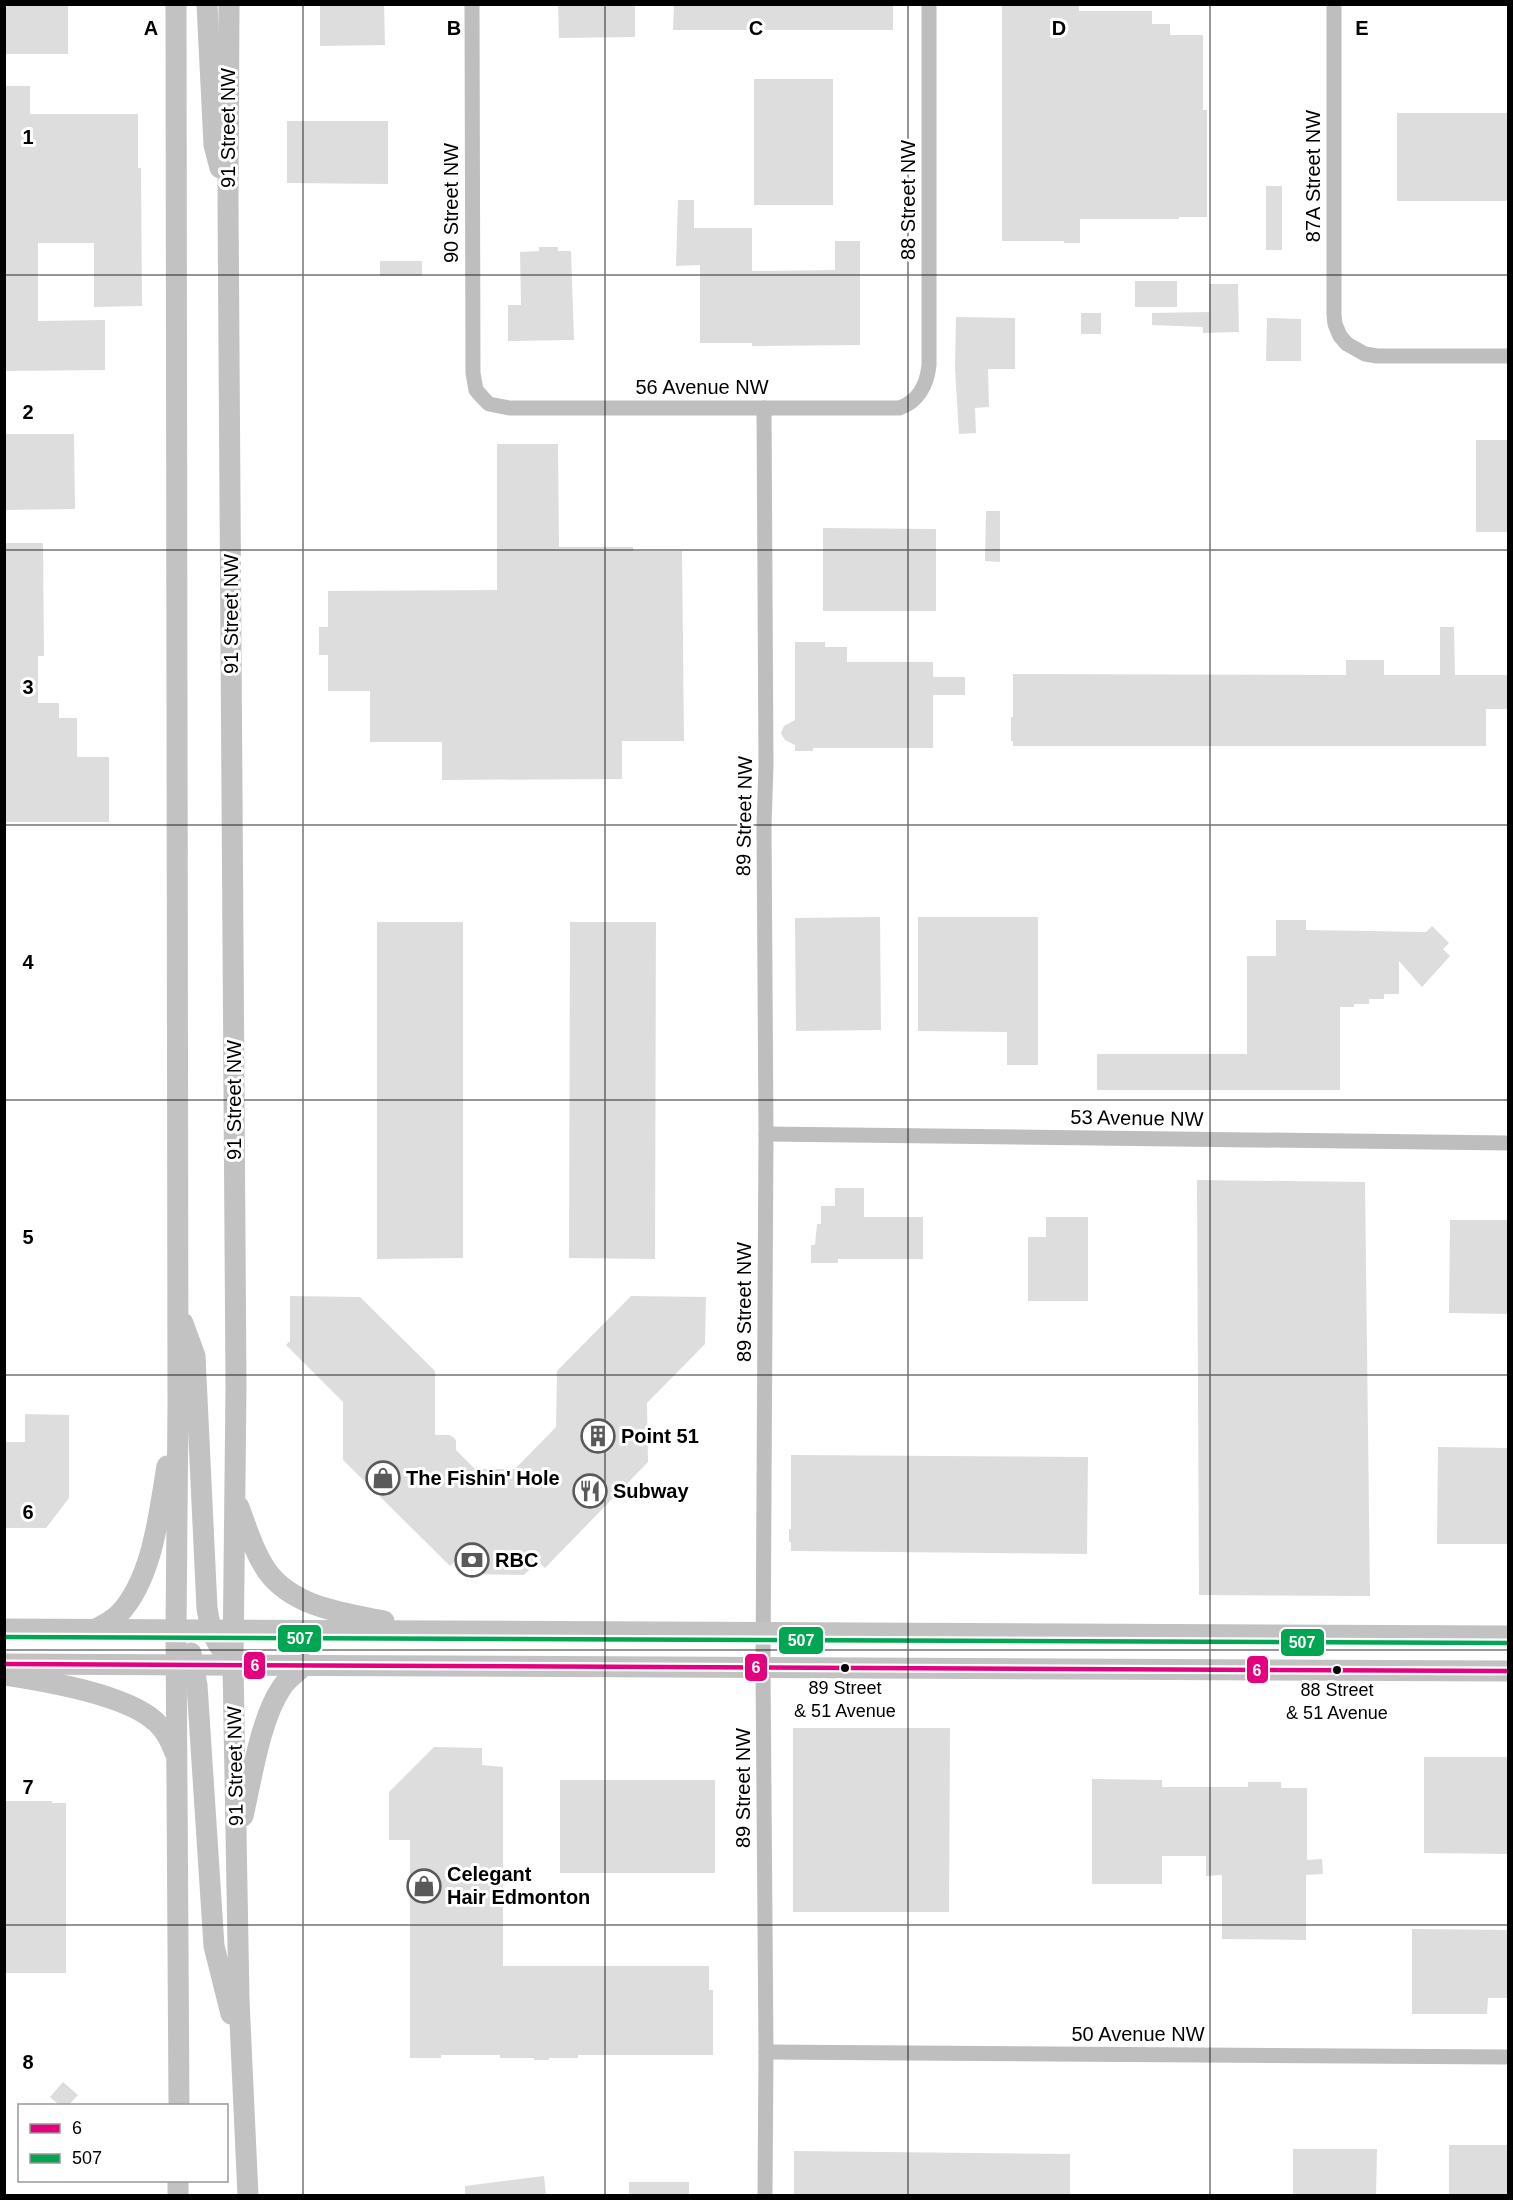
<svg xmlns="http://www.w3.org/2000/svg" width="1513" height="2200" viewBox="0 0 1513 2200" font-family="Helvetica,sans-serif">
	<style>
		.building { fill: #ddd }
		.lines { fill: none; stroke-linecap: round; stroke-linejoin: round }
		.street { stroke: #bebebe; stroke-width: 15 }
		.secondary { stroke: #c2c2c2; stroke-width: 21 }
		.bus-1-casing { stroke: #fff; stroke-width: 9 }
		.bus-2-casing { stroke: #fff; stroke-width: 9 }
		.bus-1 { stroke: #e5007d; stroke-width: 4.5 }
		.bus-2 { stroke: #00a651; stroke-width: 4.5 }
		.grid { fill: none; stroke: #000; stroke-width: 1.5; stroke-opacity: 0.55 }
		.bus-dot { fill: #000; stroke: #fff; stroke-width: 2 }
		.labels { text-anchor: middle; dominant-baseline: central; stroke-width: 6; stroke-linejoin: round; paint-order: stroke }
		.bus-label { font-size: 18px; fill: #000; stroke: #fff }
		.street-label { font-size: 20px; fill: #000; stroke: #fff }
		.poi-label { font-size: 20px; font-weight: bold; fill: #000; stroke: #fff; text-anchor: start }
		.grid-label { font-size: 20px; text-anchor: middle; font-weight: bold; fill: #000; stroke: #fff; stroke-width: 6; stroke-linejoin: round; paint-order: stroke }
		.line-badge { stroke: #fff; stroke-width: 2 }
		.badge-label { font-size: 16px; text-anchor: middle; font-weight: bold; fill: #fff }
	</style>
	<rect width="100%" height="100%" fill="#fff"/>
	<g class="building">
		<path d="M4 4 68 6V54H4Z"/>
		<path d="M320 4H384L385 45 320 46Z"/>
		<path d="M558 4H635V37L559 38Z"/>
		<path d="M674 4H893V30H673Z"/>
		<path d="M1002 4H1079V11H1152V24H1170V35H1203V110H1207V217H1179V219H1080V243H1064V241H1002Z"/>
		<rect x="754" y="79" width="79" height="126"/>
		<path d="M4 86H30V114H138V168H141L142 306 94 307V243H38V321L105 320V370L4 371Z"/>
		<rect x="1397" y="113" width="112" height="88"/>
		<path d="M287 121H388V184L287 183Z"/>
		<rect x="1266" y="186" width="16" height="64"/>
		<path d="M678 200H694V228H752V271L835 270V241H860V345L752 346V343H700V265L676 266Z"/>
		<path d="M539 247H558V251H571L574 340 508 341V305H521L520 252 539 251Z"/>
		<rect x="380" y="261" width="42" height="15"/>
		<rect x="1135" y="281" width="42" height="26"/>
		<path d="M1209 284H1238L1239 332 1203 333V327L1152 325V313L1209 312Z"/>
		<rect x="1081" y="313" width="20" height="21"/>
		<path d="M956 317 1015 318V369H988L989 407 975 408 976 433 959 434 955 369Z"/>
		<path d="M1267 318 1301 319V361H1266Z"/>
		<path d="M4 434H74L75 509 4 510Z"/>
		<rect x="1476" y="440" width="33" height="92"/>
		<path d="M497 444H558L559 547H633V551H682L684 741H622V779L442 780V742H370V691H328V655H319V627H328V591L497 590Z"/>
		<path d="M986 511H1000V562L985 561Z"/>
		<path d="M823 528 936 529V611H823Z"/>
		<path d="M4 543H43L44 656H38V703H59V718H77V757H109V822H4Z"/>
		<path d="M1440 627H1454L1455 675H1509V709H1486V746H1013V741H1011V717H1013V674L1346 675V660H1384V675H1440Z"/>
		<path d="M795 642H825V647H847V662H933V677H965V695H933V748H813V751H795V745L785 740 781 733 784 726 795 720Z"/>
		<path d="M880 917 881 1030 796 1031 795 918Z"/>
		<path d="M918 917H1038V1065H1007V1032L918 1031Z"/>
		<path d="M1276 920H1306V930L1426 932 1432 926 1449 943 1443 949 1450 956 1422 987 1399 961V994H1384V999H1369V1004H1354V1007H1340V1090H1097V1054H1247V956H1276Z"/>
		<path d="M377 922H463V1258L377 1259Z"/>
		<path d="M570 922H656L655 1259 569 1258Z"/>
		<path d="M1197 1180 1365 1182 1370 1596 1199 1595Z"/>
		<path d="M835 1188H864V1217H923V1259H838V1263H811V1245H815L817 1224H821V1206H835Z"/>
		<path d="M1046 1217H1088V1301H1028V1237H1046Z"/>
		<path d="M1450 1220H1509V1314L1449 1313Z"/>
		<path d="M290 1296 360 1297 435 1371V1435H449L453 1437 456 1440V1450L475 1469H515L556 1427 557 1371 631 1296 706 1297 705 1344 647 1403 648 1462 545 1568 538 1561 524 1575 468 1574 455 1561 450 1566 343 1460V1402L286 1345 290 1341Z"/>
		<path d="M25 1414 69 1415V1498L46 1528H4V1442H25Z"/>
		<path d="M1438 1447 1509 1448V1544H1437Z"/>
		<path d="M791 1455 1088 1457 1087 1554 791 1551V1542H789V1529H791Z"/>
		<path d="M793 1728H950L949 1912H793Z"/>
		<path d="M434 1747 482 1748V1765L503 1767V1966H709V1990H713V2055H578V2058H549V2060H534V2058H500V2055H441V2058H410V1840H389V1792Z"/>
		<path d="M1424 1757H1509V1854L1424 1853Z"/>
		<path d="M1092 1779 1162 1780V1787H1248V1782H1281V1788H1307V1860L1322 1859 1323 1874 1306 1875V1940L1222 1939V1875L1206 1876V1856H1162V1884H1092Z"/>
		<rect x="560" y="1780" width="155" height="93"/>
		<path d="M4 1801H52V1803H66V1973H4Z"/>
		<path d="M1412 1929 1509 1930V1998H1488L1487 2014H1412Z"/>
		<path d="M63 2082 78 2095 68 2106H60L50 2097Z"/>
		<rect x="1449" y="2145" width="60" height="51"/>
		<path d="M1293 2149H1377L1376 2196H1293Z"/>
		<path d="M794 2151 1070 2154V2196H794Z"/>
		<path d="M544 2176 546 2196H465V2186Z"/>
		<rect x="629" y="2182" width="60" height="14"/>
	</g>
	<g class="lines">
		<g class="street">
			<path d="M472 4 473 373 476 390 483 398 489 404 509 408H899C918 402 927 385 929 365V4"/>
			<path d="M1334 4V314L1335 324 1340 336 1347 344 1365 354 1377 356H1508"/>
			<path d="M764 408 766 766 764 825 766 1134 763 1669 766 2052 765 2196"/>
			<path d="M766 1134 1508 1143"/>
			<path d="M766 2052 1508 2057"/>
		</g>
		<g class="secondary">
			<path d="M176 4 178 1407 176 1630 179 2106"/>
			<path d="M207 4 214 145 220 168"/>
			<path d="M229 4 228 202 236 1387 233 1665 239 2000 248 2196"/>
			<path d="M183 1323 195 1356 207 1608C211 1636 216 1643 233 1665"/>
			<path d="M239 1507C247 1529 254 1552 267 1571 293 1607 343 1613 384 1621"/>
			<path d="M4 1629 1508 1636"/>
			<path d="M96 1629C104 1625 113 1620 119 1614 153 1578 159 1513 167 1466"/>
			<path d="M191 1653 197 1685 214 1946 231 2014"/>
			<path d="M4 1664 1508 1671"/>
			<path d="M5 1675C45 1681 126 1694 156 1722 165 1730 171 1742 175 1753"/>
			<path d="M243 1816C252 1778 260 1719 282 1687 288 1678 298 1672 305 1664"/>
			<path d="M178 2196V2180"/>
		</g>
		<defs>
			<path id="bus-1" d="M4 1664 1508 1671"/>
			<path id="bus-2" d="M4 1637 1508 1643"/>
		</defs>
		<use href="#bus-1" class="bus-1-casing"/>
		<use href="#bus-2" class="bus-2-casing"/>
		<use href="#bus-1" class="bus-1"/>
		<use href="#bus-2" class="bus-2"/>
	</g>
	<path class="grid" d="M303 4V2196M605 4V2196M908 4V2196M1210 4V2196M4 275H1508M4 550H1508M4 825H1508M4 1100H1508M4 1375H1508M4 1650H1508M4 1925H1508"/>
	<defs>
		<symbol id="building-ring" viewBox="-11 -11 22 22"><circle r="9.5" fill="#fff" stroke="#595959" stroke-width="1.5"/><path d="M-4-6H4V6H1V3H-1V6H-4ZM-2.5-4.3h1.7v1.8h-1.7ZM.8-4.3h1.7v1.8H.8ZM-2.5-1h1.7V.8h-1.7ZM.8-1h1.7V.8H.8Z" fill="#595959"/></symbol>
		<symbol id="shop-ring" viewBox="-11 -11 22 22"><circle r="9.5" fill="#fff" stroke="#595959" stroke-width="1.5"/><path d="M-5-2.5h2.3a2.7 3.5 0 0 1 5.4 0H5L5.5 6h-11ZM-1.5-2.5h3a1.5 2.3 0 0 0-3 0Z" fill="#595959"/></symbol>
		<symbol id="restaurant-ring" viewBox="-11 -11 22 22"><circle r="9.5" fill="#fff" stroke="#595959" stroke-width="1.5"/><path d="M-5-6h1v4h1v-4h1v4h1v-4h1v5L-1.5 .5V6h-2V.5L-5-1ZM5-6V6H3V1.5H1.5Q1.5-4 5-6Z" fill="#595959"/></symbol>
		<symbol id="bank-ring" viewBox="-11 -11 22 22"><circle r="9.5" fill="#fff" stroke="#595959" stroke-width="1.5"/><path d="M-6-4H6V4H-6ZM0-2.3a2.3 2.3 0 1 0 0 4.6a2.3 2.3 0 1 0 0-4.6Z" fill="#595959"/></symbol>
	</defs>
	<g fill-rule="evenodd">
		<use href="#building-ring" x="579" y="1417" width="38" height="38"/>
		<use href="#shop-ring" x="364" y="1459" width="38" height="38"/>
		<use href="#restaurant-ring" x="571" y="1472" width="38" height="38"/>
		<use href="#bank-ring" x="453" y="1541" width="38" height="38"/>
		<use href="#shop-ring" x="405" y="1867" width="38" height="38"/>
	</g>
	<g class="bus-dot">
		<circle cx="845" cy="1668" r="5"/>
		<circle cx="1337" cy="1670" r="5"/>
	</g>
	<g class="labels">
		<g class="bus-label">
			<text x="845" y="1688">89 Street<tspan x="845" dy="23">&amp; 51 Avenue</tspan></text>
			<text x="1337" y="1690">88 Street<tspan x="1337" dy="23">&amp; 51 Avenue</tspan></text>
		</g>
		<g class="street-label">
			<text transform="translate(228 128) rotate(-90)">91 Street NW</text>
			<text transform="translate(1313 176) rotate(-90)">87A Street NW</text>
			<text transform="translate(908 200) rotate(-90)">88 Street NW</text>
			<text transform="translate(451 203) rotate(-90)">90 Street NW</text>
			<text x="702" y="387">56 Avenue NW</text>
			<text transform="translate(231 614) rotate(-90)">91 Street NW</text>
			<text transform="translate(744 816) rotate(-89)">89 Street NW</text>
			<text transform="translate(234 1100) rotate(-90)">91 Street NW</text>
			<text transform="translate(1137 1118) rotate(1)">53 Avenue NW</text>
			<text transform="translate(744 1302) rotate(-90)">89 Street NW</text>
			<text transform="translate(235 1766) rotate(-91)">91 Street NW</text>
			<text transform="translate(743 1788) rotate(-90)">89 Street NW</text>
			<text x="1138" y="2034">50 Avenue NW</text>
		</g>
		<g class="poi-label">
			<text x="621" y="1436">Point 51</text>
			<text x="406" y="1478">The Fishin' Hole</text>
			<text x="613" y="1491">Subway</text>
			<text x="495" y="1560">RBC</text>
			<text x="447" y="1874">Celegant<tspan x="447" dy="23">Hair Edmonton</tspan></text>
		</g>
	</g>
	<g class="grid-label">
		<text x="151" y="35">A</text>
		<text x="454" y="35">B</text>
		<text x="756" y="35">C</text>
		<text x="1059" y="35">D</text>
		<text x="1362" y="35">E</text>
		<text x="28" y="144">1</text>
		<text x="28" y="419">2</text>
		<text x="28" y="694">3</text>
		<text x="28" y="969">4</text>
		<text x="28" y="1244">5</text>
		<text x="28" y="1519">6</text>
		<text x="28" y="1794">7</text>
		<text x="28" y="2069">8</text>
	</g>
	<g class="line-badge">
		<rect x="277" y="1624" width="45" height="29" rx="6" fill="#00a651"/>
		<rect x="778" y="1626" width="46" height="29" rx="6" fill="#00a651"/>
		<rect x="1280" y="1628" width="45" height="29" rx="6" fill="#00a651"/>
		<rect x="243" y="1651" width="23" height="29" rx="6" fill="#e5007d"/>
		<rect x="744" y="1653" width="24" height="29" rx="6" fill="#e5007d"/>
		<rect x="1246" y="1655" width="23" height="29" rx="6" fill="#e5007d"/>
	</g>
	<g class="badge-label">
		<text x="300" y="1644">507</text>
		<text x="801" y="1646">507</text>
		<text x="1302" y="1648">507</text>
		<text x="255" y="1671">6</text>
		<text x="756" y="1673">6</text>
		<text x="1257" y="1676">6</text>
	</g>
	<rect width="1513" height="2200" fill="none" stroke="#000000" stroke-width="12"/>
	<rect x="18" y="2104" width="210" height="78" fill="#ffffff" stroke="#999999" stroke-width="1.5"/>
	<rect x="30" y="2124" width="30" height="9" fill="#e5007d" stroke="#999999" stroke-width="1.5"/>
	<text x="72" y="2134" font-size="18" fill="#000000">6</text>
	<rect x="30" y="2154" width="30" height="9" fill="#00a651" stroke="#999999" stroke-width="1.5"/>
	<text x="72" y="2164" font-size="18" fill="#000000">507</text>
</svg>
